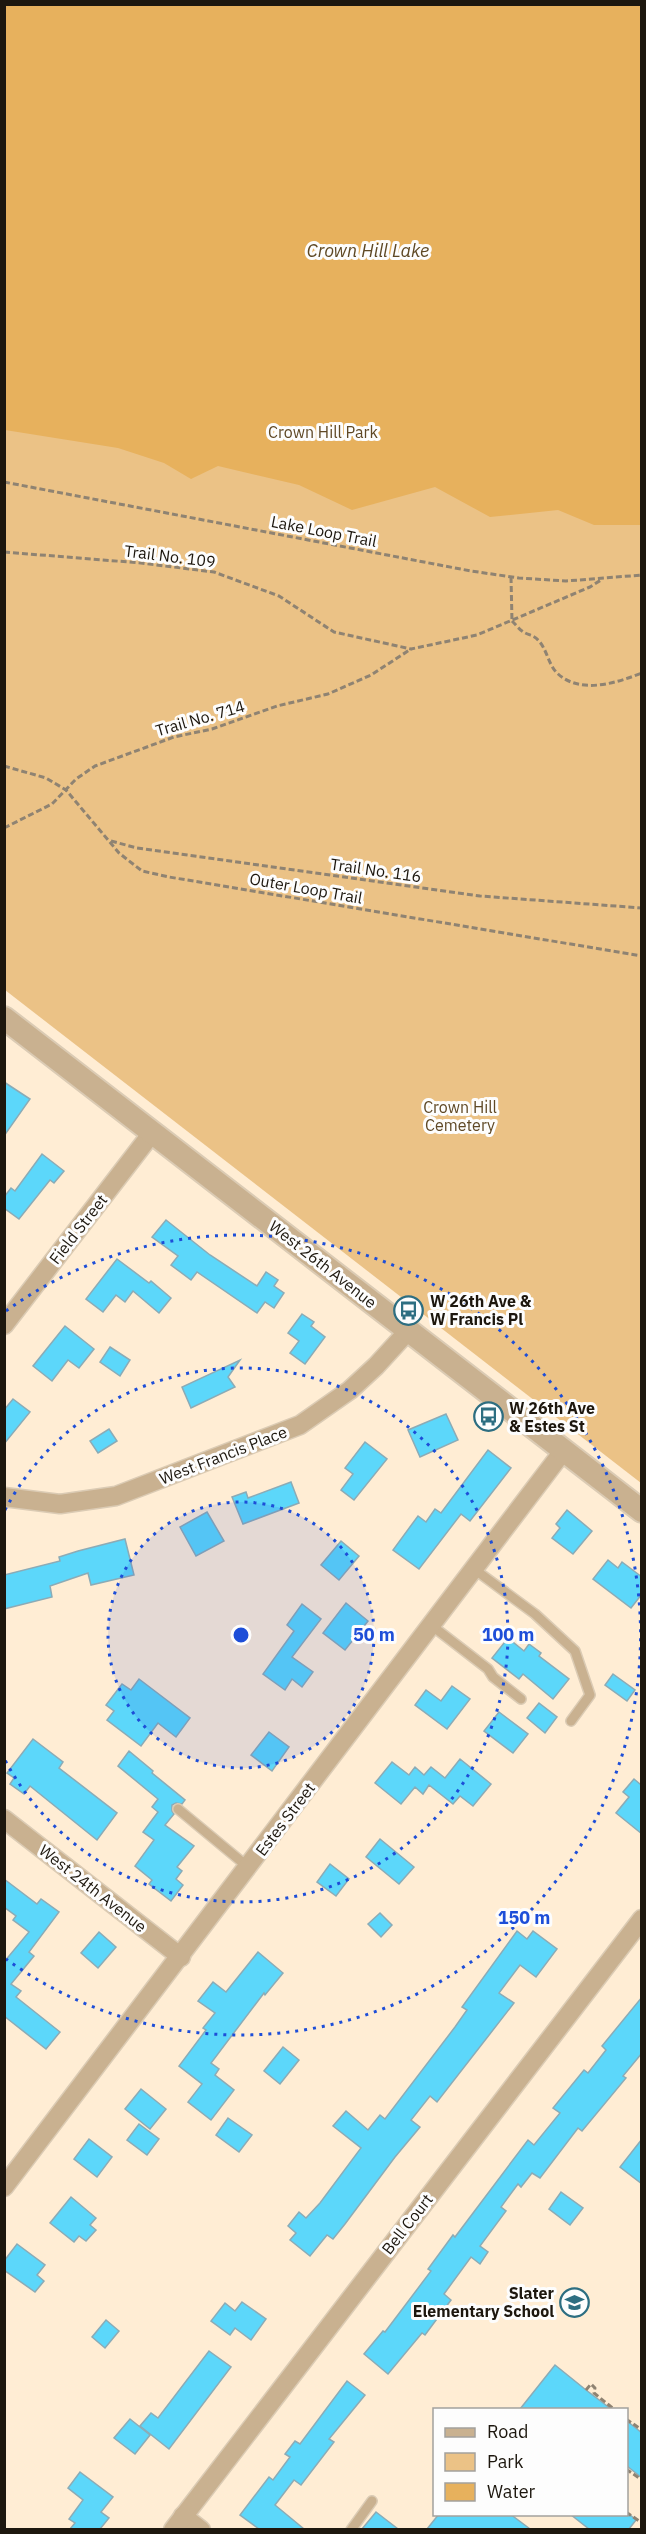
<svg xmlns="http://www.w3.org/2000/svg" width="646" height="2534" viewBox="0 0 646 2534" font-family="'IBM Plex Sans',sans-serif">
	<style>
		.green { fill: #ebc286 }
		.water { fill: #e7b15d }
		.building { fill: #5cd7fa; stroke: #8babb6; stroke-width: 1.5 }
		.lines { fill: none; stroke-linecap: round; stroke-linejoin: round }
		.service-casing { stroke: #dbcbb4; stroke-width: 12 }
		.minor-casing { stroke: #dbcbb4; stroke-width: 21 }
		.tertiary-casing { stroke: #dbcbb4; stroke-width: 26 }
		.path { stroke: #8f8372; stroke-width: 3; stroke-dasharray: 6 3; stroke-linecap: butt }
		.service { stroke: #c9b190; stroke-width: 9 }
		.minor { stroke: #c9b190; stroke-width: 18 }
		.tertiary { stroke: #c9b190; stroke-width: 22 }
		.ring { fill: none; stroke: #1d4ed8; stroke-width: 3; stroke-dasharray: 3 6 }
		.labels { text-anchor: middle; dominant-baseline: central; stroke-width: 6; stroke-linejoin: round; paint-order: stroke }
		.park-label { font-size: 16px; fill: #5f4825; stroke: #fdfdfd }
		.street-label { font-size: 16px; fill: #1d170e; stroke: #fdfdfd }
		.poi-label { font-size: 16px; font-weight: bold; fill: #1d170e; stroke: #fdfdfd; text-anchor: start }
		.water-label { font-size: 18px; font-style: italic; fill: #5e4824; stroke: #fdfdfd }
		.centre { fill: #1d4ed8; stroke: #fdfdfd; stroke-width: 3 }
		.ring-label { font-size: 18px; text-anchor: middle; font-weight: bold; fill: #1d4ed8; stroke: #fdfdfd; stroke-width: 6; stroke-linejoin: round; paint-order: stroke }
	</style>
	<rect width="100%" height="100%" fill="#ffedd4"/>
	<path class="green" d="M4 5H641V1483L5 990Z"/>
	<path class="water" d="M4 5H641V525H594L558 510 490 517 435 487 352 510 299 485 218 466 191 479 164 463 118 448 5 430Z"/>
	<g class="building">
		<path d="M4 1082 30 1099 4 1136Z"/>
		<path d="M42 1154 64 1171 54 1183 50 1180 19 1219 4 1208V1197L11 1188 15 1191Z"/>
		<path d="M166 1220 210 1255 257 1286 266 1272 278 1280 274 1286 284 1293 274 1308 265 1302 257 1313 197 1272 191 1280 171 1265 178 1256 152 1237Z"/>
		<path d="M117 1259 149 1283 151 1281 171 1298 159 1313 133 1291 125 1302 116 1295 103 1312 86 1299Z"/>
		<path d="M302 1314 314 1322 311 1326 325 1337 305 1364 290 1353 299 1341 288 1333Z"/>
		<path d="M65 1326 94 1349 79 1368 68 1360 52 1381 33 1366Z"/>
		<path d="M110 1347 130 1360 120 1376 100 1362Z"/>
		<path d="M240 1360 228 1377 235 1387 191 1408 182 1387Z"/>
		<path d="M13 1399 30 1412 4 1444V1410Z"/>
		<path d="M446 1414 458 1440 420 1457 408 1430Z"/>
		<path d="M109 1429 117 1441 98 1453 90 1441Z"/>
		<path d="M365 1442 387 1459 354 1500 341 1490 353 1474 345 1468Z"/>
		<path d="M488 1450 511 1468 470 1521 461 1514 419 1569 393 1550 418 1516 426 1522 435 1509 441 1513Z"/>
		<path d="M291 1482 299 1503 243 1524 232 1497 246 1492 248 1498Z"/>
		<path d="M567 1510 592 1531 573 1554 552 1538 560 1528 556 1524Z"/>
		<path d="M207 1512 224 1541 196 1556 180 1527Z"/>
		<path d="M125 1539 134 1575 91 1585 88 1573 50 1586 52 1597 4 1609V1575L60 1561 59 1557 78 1551Z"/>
		<path d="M341 1541 359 1556 339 1580 321 1565Z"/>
		<path d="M608 1560 618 1568 622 1562 642 1577V1594L631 1608 593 1579Z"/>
		<path d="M346 1603 368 1621 345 1650 323 1633Z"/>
		<path d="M302 1604 321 1619 292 1657 313 1672 302 1687 292 1679 285 1690 263 1674 294 1631 287 1625Z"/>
		<path d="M508 1638 524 1651 529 1644 541 1653 539 1656 569 1679 553 1699 523 1674 519 1679 492 1658Z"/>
		<path d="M613 1674 635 1690 627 1701 605 1685Z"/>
		<path d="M139 1679 190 1718 176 1737 158 1723 141 1746 107 1720 114 1711 106 1705 122 1684 131 1690Z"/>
		<path d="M452 1686 470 1699 447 1729 415 1705 426 1690 441 1701Z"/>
		<path d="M539 1703 557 1717 545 1733 527 1718Z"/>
		<path d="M499 1712 528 1734 513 1753 484 1731Z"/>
		<path d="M269 1732 289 1747 272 1771 251 1755Z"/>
		<path d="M33 1739 63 1762 59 1768 117 1813 97 1840 30 1786 24 1794 10 1784 14 1778 7 1773Z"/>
		<path d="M129 1751 153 1771 152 1773 185 1800 182 1804 176 1803 172 1805V1811L174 1814 165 1825 194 1846 177 1867 182 1871 176 1879 183 1885 171 1901 149 1884 152 1880 135 1866 154 1840 143 1832 158 1812 152 1807 158 1799 118 1766Z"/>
		<path d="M460 1759 491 1784 473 1806 460 1796 453 1804 429 1785 423 1794 415 1787 401 1804 375 1783 392 1762 409 1775 415 1767 424 1775 431 1767 445 1778Z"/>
		<path d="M634 1779 640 1784 642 1782V1834L616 1813 629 1797 623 1792Z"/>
		<path d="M380 1839 414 1867 399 1884 366 1857Z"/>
		<path d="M330 1864 349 1879 336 1896 317 1882Z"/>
		<path d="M4 1879 37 1904 41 1899 59 1912 29 1952 34 1956 11 1984 21 1991 16 1997 60 2032 46 2049 4 2016V1962L29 1932 13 1920 16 1916 4 1907Z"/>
		<path d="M380 1913 392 1925 381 1937 368 1924Z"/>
		<path d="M517 1931 527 1939 533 1931 557 1949 536 1977 520 1965 499 1993 514 2003 437 2102 430 2096 411 2120 420 2127 395 2157 345 2224 333 2239 327 2235 310 2256 290 2240 296 2233 288 2226 299 2212 306 2218 320 2203 361 2148 333 2126 346 2111 368 2130 380 2115 385 2119 455 2027 467 2010 462 2007Z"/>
		<path d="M99 1932 116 1947 98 1968 81 1953Z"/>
		<path d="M258 1952 283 1973 265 1995 264 1993 211 2063 219 2069 215 2075 234 2090 211 2120 188 2102 202 2084 179 2066 206 2030 203 2028 215 2013 198 2001 213 1982 226 1992Z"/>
		<path d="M642 1997V2053L623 2076 626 2078 582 2131 578 2128 540 2178 532 2173 521 2187 518 2184 501 2207 506 2211 480 2246 488 2252 480 2264 471 2257 444 2294 451 2300 425 2335 422 2333 388 2374 364 2354 383 2331 385 2332 431 2271 428 2269 453 2235 455 2237 528 2140 534 2145 560 2113 553 2108 584 2070 588 2073 606 2050 602 2046Z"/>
		<path d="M283 2047 299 2060 280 2084 264 2071Z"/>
		<path d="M141 2089 166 2109 150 2129 125 2109Z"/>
		<path d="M228 2118 252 2135 239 2152 216 2135Z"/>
		<path d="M139 2124 159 2139 147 2155 127 2140Z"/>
		<path d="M89 2139 112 2157 97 2177 74 2159Z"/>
		<path d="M642 2139V2184L620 2167Z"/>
		<path d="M561 2192 583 2208 570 2225 549 2209Z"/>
		<path d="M71 2197 96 2218 90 2225 96 2230 86 2241 79 2236 74 2242 50 2223Z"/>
		<path d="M17 2244 45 2265 37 2275 44 2281 35 2292 4 2270V2261Z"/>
		<path d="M242 2302 266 2319 251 2340 235 2328 230 2335 211 2321 225 2303 235 2311Z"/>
		<path d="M106 2320 119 2331 105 2348 92 2337Z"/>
		<path d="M209 2351 231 2367 169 2449 140 2426 151 2413 158 2418Z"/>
		<path d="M555 2365 586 2390 611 2409H520Z"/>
		<path d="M347 2381 365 2395 329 2439 334 2442 301 2485 294 2480 275 2505 304 2529H259L240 2515 269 2477 273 2480 290 2457 285 2454 295 2441 300 2444Z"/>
		<path d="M130 2419 150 2435 135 2454 114 2438Z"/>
		<path d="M627 2421 642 2433V2478L627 2466Z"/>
		<path d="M80 2472 113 2497 101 2512 109 2518 100 2529H70L75 2523 69 2519 83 2500 68 2488Z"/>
		<path d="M376 2512 398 2529H362Z"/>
		<path d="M439 2514H510L530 2529H427Z"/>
		<path d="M570 2514H629L636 2520 629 2529H589Z"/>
	</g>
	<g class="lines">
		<defs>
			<g id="service">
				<path d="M474 1569 535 1614 575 1651 590 1695 571 1721"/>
				<path d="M431 1625 488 1669 493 1677 521 1699"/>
				<path d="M178 1809 248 1867"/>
				<path d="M351 2530 372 2501"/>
			</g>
			<g id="minor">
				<path d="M4 1325 152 1133"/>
				<path d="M4 1497 60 1504 116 1496 300 1425 350 1390 376 1366 409 1330"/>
				<path d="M4 1819 181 1957"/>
				<path d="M4 2187 564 1450"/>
				<path d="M183 2516 201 2530"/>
				<path d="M173 2530 642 1919"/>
			</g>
			<path id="tertiary" d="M4 1018 642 1511"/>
		</defs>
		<use href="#service" class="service-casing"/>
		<use href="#minor" class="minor-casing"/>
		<use href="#tertiary" class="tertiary-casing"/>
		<g class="path">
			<path d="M4 482 471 571 519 578 566 581 642 575"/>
			<path d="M4 552 141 563 214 572 279 596 334 632 411 649 477 635 590 587 601 580"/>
			<path d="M511 577 512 621"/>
			<path d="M512 621C515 624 519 629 522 631 527 635 534 635 538 640 547 649 548 664 557 673 580 695 616 683 642 673"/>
			<path d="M4 766 46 778 66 790 119 853 142 871 169 877 642 956"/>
			<path d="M4 828 52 804 76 779 95 766 174 737 212 729 277 706 328 694 371 675 411 649"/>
			<path d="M111 841 137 848 480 896 642 908"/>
			<path d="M586 2390 591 2384 595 2388 594 2393 615 2410"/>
			<path d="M626 2419 642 2430"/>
			<path d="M626 2469 642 2480"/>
			<path d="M626 2512 642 2523"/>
		</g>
		<use href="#service" class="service"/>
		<use href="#minor" class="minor"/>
		<use href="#tertiary" class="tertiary"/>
	</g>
	<circle cx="241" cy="1635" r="133" fill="#1d4ed8" fill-opacity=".12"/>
	<g class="ring">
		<circle cx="241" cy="1635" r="133"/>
		<path d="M5 1510A267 267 0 1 1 5 1760"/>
		<path d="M6 1311A400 400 0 1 1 6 1959"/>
	</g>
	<defs>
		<symbol id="bus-ring" viewBox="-11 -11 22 22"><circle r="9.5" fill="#fdfdfd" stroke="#2d6e81" stroke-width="1.5"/><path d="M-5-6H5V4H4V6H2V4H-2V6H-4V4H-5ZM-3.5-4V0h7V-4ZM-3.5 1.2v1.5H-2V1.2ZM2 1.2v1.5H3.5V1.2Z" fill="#2d6e81"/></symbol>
		<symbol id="school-ring" viewBox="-11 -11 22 22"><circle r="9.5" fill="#fdfdfd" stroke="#2d6e81" stroke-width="1.5"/><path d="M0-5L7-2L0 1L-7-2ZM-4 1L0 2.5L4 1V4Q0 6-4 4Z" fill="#2d6e81"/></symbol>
	</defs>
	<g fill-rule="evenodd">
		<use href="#bus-ring" x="392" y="1294" width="33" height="33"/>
		<use href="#bus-ring" x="472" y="1400" width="33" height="33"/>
		<use href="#school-ring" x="558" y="2286" width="33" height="33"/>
	</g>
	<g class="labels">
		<g class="park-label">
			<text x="323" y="432">Crown Hill Park</text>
			<text x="460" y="1107">Crown Hill<tspan x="460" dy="18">Cemetery</tspan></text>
		</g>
		<g class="street-label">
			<text transform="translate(324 531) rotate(11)">Lake Loop Trail</text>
			<text transform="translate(170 556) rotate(7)">Trail No. 109</text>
			<text transform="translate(200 718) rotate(-16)">Trail No. 714</text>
			<text transform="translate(376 870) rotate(8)">Trail No. 116</text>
			<text transform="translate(306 888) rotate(10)">Outer Loop Trail</text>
			<text transform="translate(78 1229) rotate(-52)">Field Street</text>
			<text transform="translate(323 1264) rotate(38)">West 26th Avenue</text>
			<text transform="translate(223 1455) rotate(-21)">West Francis Place</text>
			<text transform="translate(285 1819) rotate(-53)">Estes Street</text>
			<text transform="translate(93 1888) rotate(38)">West 24th Avenue</text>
			<text transform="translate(407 2224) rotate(-52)">Bell Court</text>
		</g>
		<g class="poi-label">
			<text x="430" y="1301">W 26th Ave &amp;<tspan x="430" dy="18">W Francis Pl</tspan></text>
			<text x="509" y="1408">W 26th Ave<tspan x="509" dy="18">&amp; Estes St</tspan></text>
			<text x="554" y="2293" text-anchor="end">Slater<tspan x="554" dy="18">Elementary School</tspan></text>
		</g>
		<g class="water-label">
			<text x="368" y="250">Crown Hill Lake</text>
		</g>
	</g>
	<circle cx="241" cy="1635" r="9" class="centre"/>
	<g class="ring-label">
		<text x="374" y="1641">50 m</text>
		<text x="508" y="1641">100 m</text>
		<text x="524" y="1924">150 m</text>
	</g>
	<rect width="646" height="2534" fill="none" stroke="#1d170e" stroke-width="12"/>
	<rect x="433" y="2408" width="195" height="108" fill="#fdfdfd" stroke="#a3a19d" stroke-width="1.5"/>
	<rect x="445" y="2428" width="30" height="9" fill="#c9b190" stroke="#a3a19d" stroke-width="1.5"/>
	<text x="487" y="2438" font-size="18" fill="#1d170e">Road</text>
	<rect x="445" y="2453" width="30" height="18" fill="#ebc286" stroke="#a3a19d" stroke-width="1.5"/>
	<text x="487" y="2468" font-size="18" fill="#1d170e">Park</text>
	<rect x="445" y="2483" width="30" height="18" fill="#e7b15d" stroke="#a3a19d" stroke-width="1.5"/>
	<text x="487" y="2498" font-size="18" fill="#1d170e">Water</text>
</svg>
